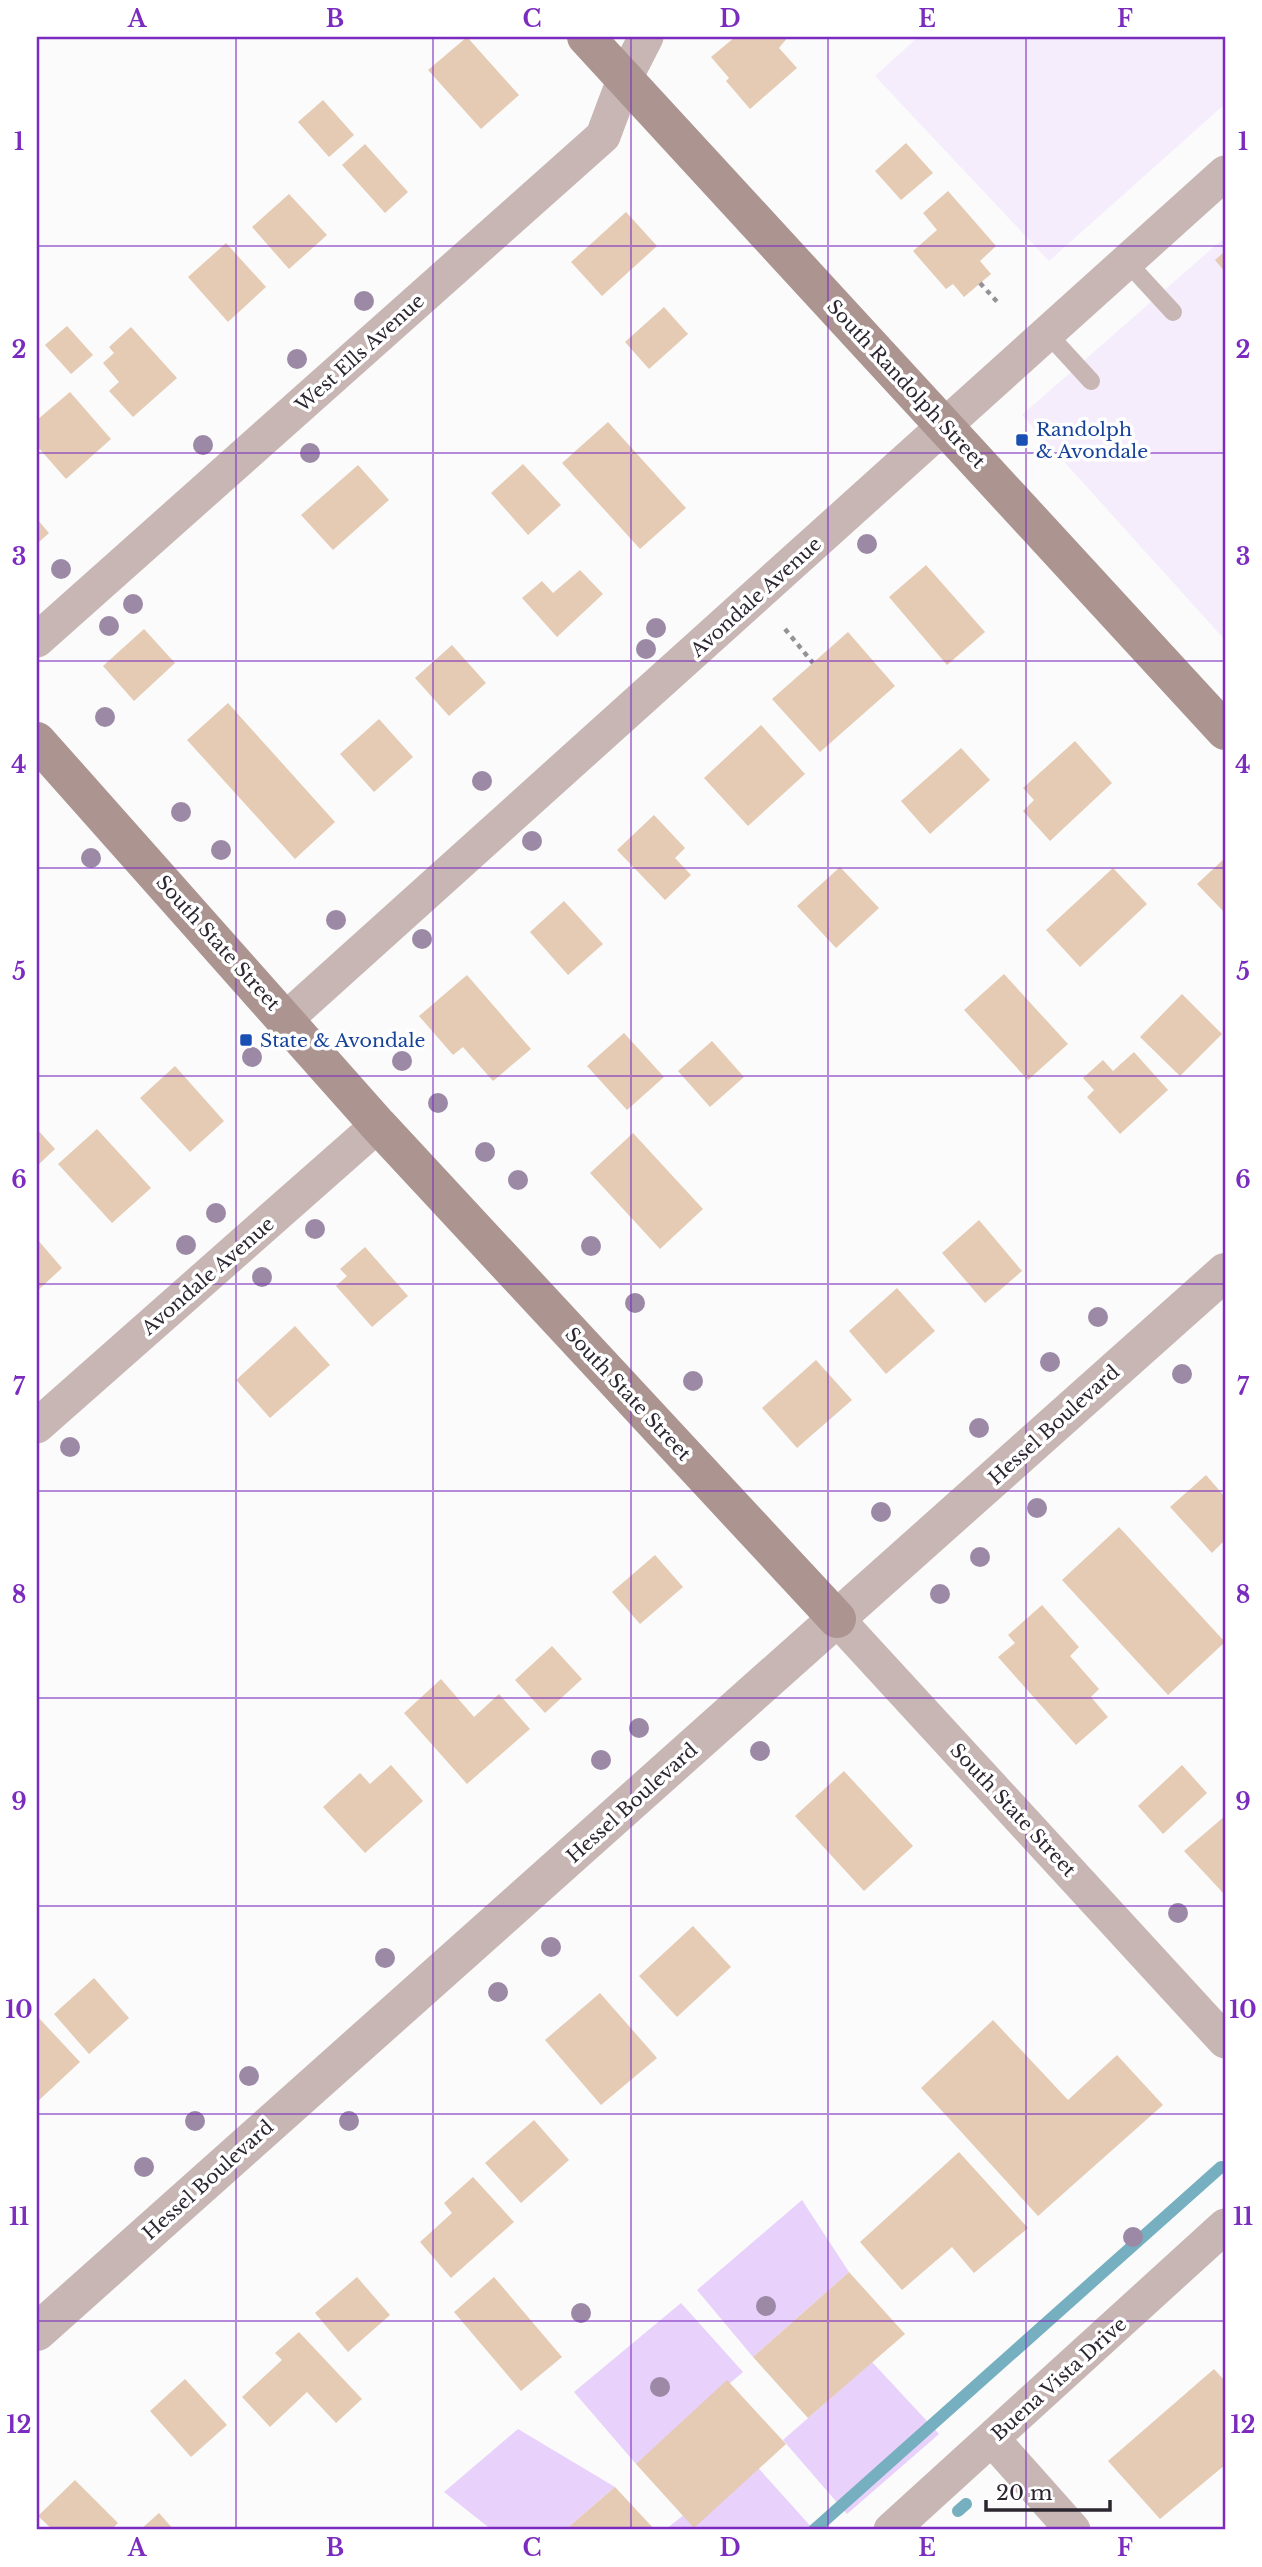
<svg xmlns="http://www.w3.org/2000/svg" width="1262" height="2567" viewBox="0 0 1262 2567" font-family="'Libre Baskerville',serif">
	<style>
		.built { fill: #f5edfc }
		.green { fill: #e8d1fa }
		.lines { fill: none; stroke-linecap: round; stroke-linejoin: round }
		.stream { stroke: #76afc0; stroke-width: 12 }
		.building { fill: #e5cbb4 }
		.path { stroke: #959297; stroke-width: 4.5; stroke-dasharray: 5 5; stroke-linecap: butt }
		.service { stroke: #c7b6b3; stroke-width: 18 }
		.minor { stroke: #c7b6b3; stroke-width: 35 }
		.tertiary { stroke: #c7b6b3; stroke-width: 38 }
		.secondary { stroke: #ac9590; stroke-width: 38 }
		.tree { fill: #9b89a6 }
		.grid { fill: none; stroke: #7b2cbf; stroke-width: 2; stroke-opacity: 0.55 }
		.transit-dot { fill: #1a4fb4; stroke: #fff; stroke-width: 2.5 }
		.labels { text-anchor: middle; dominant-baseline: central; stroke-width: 7; stroke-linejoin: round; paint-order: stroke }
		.street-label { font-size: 19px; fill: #2c2631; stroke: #fff }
		.transit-label { font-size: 19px; fill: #164399; stroke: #fff; text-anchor: start }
		.neatline { fill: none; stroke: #7b2cbf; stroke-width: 2.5 }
		.grid-label { font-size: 23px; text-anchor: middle; font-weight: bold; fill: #7b2cbf }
	</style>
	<rect width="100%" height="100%" fill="#fbfbfb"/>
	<g class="built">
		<path d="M918 37H1225V104L1049 261 875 76Z"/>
		<path d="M1225 237V640L1022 415Z"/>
	</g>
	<g class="green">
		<path d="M802 2200 849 2272 753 2357 697 2290Z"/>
		<path d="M681 2303 743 2372 636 2464 574 2392Z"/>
		<path d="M872 2362 939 2434 847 2514 783 2440Z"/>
		<path d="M518 2429 615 2487 565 2530H492L444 2492Z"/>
		<path d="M752 2461 814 2530 666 2529Z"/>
	</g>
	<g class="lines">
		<g class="stream">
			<path d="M958 2511 966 2504"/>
			<path d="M814 2530 1221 2167"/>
		</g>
	</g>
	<g class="building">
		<path d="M467 37 519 95 481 129 428 70Z"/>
		<path d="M735 37H788L779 48 797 68 750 109 726 81 729 78 711 57Z"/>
		<path d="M323 100 354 135 329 157 298 122Z"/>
		<path d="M906 143 933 173 901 200 875 171Z"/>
		<path d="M365 144 408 192 385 213 342 165Z"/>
		<path d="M948 191 996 246 980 261 991 274 964 297 953 284 946 289 913 251 937 230 923 213Z"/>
		<path d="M289 194 327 235 289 269 252 227Z"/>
		<path d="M626 212 657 246 602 296 571 262Z"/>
		<path d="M226 243 266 287 228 322 188 277Z"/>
		<path d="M1225 251V272L1215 260Z"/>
		<path d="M664 307 688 334 649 369 625 342Z"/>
		<path d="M67 326 93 355 71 374 45 345Z"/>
		<path d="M131 327 177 378 133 417 109 391 119 382 103 363 114 353 109 347Z"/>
		<path d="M70 392 111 439 66 479 37 446V420Z"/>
		<path d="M608 422 686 508 640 549 562 463Z"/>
		<path d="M523 464 561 505 528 535 491 493Z"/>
		<path d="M358 465 389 500 333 550 301 515Z"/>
		<path d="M37 519 49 533 37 544Z"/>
		<path d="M926 565 985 632 947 665 889 597Z"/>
		<path d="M580 570 603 594 557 637 522 598 542 581 553 593Z"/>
		<path d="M144 629 175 663 134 701 103 666Z"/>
		<path d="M848 632 895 686 820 752 772 699Z"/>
		<path d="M452 645 486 683 449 716 415 678Z"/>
		<path d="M228 703 335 822 295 859 187 740Z"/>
		<path d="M379 719 413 757 374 792 340 754Z"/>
		<path d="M761 725 805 774 748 826 704 778Z"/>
		<path d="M1075 741 1112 783 1050 841 1023 811 1034 800 1023 788Z"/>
		<path d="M961 748 990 780 930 834 901 801Z"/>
		<path d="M654 815 685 848 675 858 691 875 665 900 617 850Z"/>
		<path d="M1225 858V913L1197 884Z"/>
		<path d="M840 867 879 908 836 948 797 906Z"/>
		<path d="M1113 868 1147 904 1080 967 1046 930Z"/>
		<path d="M564 901 603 944 568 975 530 932Z"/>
		<path d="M1004 974 1068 1044 1028 1080 964 1010Z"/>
		<path d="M467 975 531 1049 493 1081 463 1047 453 1055 419 1016Z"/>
		<path d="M1182 994 1222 1034 1180 1076 1140 1037Z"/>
		<path d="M624 1033 664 1077 627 1110 587 1066Z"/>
		<path d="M712 1041 744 1077 710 1107 678 1071Z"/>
		<path d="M1134 1052 1168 1090 1120 1134 1087 1097 1094 1090 1083 1078 1103 1060 1113 1071Z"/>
		<path d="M175 1066 224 1121 190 1152 140 1098Z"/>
		<path d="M37 1129 55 1149 37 1166Z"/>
		<path d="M97 1129 151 1188 112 1223 58 1164Z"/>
		<path d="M633 1133 703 1209 660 1249 590 1173Z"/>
		<path d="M979 1220 1022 1271 985 1303 942 1253Z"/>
		<path d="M37 1239 62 1268 37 1291Z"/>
		<path d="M365 1247 408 1296 372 1327 336 1286 347 1276 340 1269Z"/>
		<path d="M897 1288 935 1331 886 1374 849 1331Z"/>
		<path d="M295 1326 330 1365 270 1418 236 1380Z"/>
		<path d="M816 1360 852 1400 797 1448 762 1408Z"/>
		<path d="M1206 1475 1225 1497V1540L1212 1553 1170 1507Z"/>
		<path d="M1119 1527 1225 1642 1168 1695 1062 1580Z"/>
		<path d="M655 1555 683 1587 640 1624 612 1592Z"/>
		<path d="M1042 1605 1079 1647 1070 1656 1099 1689 1091 1697 1108 1717 1076 1745 998 1657 1015 1643 1008 1635Z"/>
		<path d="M552 1646 582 1679 545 1713 515 1680Z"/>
		<path d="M441 1679 474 1717 499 1694 530 1729 467 1784 404 1713Z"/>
		<path d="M391 1765 423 1801 365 1853 323 1807 360 1773 370 1784Z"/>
		<path d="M1182 1765 1207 1793 1163 1834 1138 1806Z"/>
		<path d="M844 1771 913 1846 864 1891 795 1816Z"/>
		<path d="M1225 1816V1895L1184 1851Z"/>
		<path d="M693 1926 731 1967 677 2017 639 1976Z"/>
		<path d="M94 1978 129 2018 89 2054 54 2014Z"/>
		<path d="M600 1993 657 2058 601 2105 545 2040Z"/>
		<path d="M37 2016 80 2062 37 2102Z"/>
		<path d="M993 2020 1068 2100 1117 2055 1163 2105 1038 2216 921 2088Z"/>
		<path d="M534 2120 569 2160 521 2203 485 2163Z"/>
		<path d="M959 2152 1028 2228 974 2273 952 2247 902 2290 860 2242Z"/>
		<path d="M473 2177 514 2222 451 2278 420 2242 452 2213 444 2203Z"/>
		<path d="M849 2272 905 2334 808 2418 753 2357Z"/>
		<path d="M357 2277 390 2315 348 2352 315 2313Z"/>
		<path d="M494 2277 562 2357 521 2391 454 2312Z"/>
		<path d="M299 2332 362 2399 336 2423 307 2392 270 2427 242 2397 282 2360 275 2353Z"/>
		<path d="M1214 2369 1225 2381V2465L1160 2519 1108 2461Z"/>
		<path d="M185 2379 227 2425 191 2457 150 2411Z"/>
		<path d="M727 2380 786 2444 694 2528 636 2464Z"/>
		<path d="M75 2480 118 2523 111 2530H53L38 2516Z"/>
		<path d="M615 2487 655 2530H565Z"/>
		<path d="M159 2513 174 2530H140Z"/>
	</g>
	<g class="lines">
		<g class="path">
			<path d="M980 283 1000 305"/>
			<path d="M785 629 813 663"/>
		</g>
		<g class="service">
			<path d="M1127 262 1173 312"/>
			<path d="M1047 333 1091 381"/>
		</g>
		<g class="minor">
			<path d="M37 640 603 136 624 80 646 37"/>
			<path d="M286 1019 1225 173"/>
			<path d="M37 1426 378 1125"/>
			<path d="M837 1619 1225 2041"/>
			<path d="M993 2440 1073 2530"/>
			<path d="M891 2530 1225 2226"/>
		</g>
		<path class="tertiary" d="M37 2332 1225 1272"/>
		<g class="secondary">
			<path d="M586 37 1225 731"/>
			<path d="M37 741 378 1125 837 1619"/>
		</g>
	</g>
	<g class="tree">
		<circle cx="364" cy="301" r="10"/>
		<circle cx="297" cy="359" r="10"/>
		<circle cx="203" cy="445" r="10"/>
		<circle cx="310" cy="453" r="10"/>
		<circle cx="867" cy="544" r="10"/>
		<circle cx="61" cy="569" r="10"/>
		<circle cx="133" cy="604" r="10"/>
		<circle cx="109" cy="626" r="10"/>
		<circle cx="656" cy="628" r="10"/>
		<circle cx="646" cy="649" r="10"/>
		<circle cx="105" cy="717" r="10"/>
		<circle cx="482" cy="781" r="10"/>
		<circle cx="181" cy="812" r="10"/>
		<circle cx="532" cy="841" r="10"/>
		<circle cx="221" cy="850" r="10"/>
		<circle cx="91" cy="858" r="10"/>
		<circle cx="336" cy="920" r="10"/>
		<circle cx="422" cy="939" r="10"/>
		<circle cx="252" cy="1057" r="10"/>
		<circle cx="402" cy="1061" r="10"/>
		<circle cx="438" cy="1103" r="10"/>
		<circle cx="485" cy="1152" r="10"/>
		<circle cx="518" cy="1180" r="10"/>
		<circle cx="216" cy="1213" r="10"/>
		<circle cx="315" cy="1229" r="10"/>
		<circle cx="186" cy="1245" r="10"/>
		<circle cx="591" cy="1246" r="10"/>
		<circle cx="262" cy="1277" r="10"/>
		<circle cx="635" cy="1303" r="10"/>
		<circle cx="1098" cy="1317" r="10"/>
		<circle cx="1050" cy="1362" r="10"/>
		<circle cx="1182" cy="1374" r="10"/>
		<circle cx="693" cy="1381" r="10"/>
		<circle cx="979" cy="1428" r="10"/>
		<circle cx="70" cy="1447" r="10"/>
		<circle cx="1037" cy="1508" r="10"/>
		<circle cx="881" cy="1512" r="10"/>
		<circle cx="980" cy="1557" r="10"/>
		<circle cx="940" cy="1594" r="10"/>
		<circle cx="639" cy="1728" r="10"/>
		<circle cx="760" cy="1751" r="10"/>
		<circle cx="601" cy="1760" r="10"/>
		<circle cx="1178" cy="1913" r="10"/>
		<circle cx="551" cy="1947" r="10"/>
		<circle cx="385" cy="1958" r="10"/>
		<circle cx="498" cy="1992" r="10"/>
		<circle cx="249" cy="2076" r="10"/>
		<circle cx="195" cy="2121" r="10"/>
		<circle cx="349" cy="2121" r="10"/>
		<circle cx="144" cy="2167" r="10"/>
		<circle cx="1133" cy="2237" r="10"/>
		<circle cx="766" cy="2306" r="10"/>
		<circle cx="581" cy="2313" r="10"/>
		<circle cx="660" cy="2387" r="10"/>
	</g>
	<path class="grid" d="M236 37V2530M433 37V2530M631 37V2530M828 37V2530M1026 37V2530M37 246H1225M37 453H1225M37 661H1225M37 868H1225M37 1076H1225M37 1284H1225M37 1491H1225M37 1698H1225M37 1906H1225M37 2114H1225M37 2321H1225"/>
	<g class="transit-dot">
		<rect x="1015" y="433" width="14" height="14" rx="3.5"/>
		<rect x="239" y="1033" width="14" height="14" rx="3.5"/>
	</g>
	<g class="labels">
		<g class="street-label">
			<text transform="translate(360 353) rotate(-42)">West Ells Avenue</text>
			<text transform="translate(906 384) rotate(47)">South Randolph Street</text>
			<text transform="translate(756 597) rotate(-42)">Avondale Avenue</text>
			<text transform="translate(218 943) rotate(48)">South State Street</text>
			<text transform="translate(208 1276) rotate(-41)">Avondale Avenue</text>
			<text transform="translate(628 1394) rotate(47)">South State Street</text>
			<text transform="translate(1054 1425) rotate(-42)">Hessel Boulevard</text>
			<text transform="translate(632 1803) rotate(-42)">Hessel Boulevard</text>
			<text transform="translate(1013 1810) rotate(47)">South State Street</text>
			<text transform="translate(208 2180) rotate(-42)">Hessel Boulevard</text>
			<text transform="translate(1059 2379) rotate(-42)">Buena Vista Drive</text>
		</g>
		<g class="transit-label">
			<text x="1036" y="429">Randolph<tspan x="1036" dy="22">&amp; Avondale</tspan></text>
			<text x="260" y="1040">State &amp; Avondale</text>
		</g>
	</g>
	<rect width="1262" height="2567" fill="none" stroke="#ffffff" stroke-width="77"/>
	<path d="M986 2500v10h124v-10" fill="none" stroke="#2c2631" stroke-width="3.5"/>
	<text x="996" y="2500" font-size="21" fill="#2c2631" stroke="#ffffff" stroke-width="5" paint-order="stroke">20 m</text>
	<rect x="38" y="38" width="1186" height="2490" class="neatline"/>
	<g class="grid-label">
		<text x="137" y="27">A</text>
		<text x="335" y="27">B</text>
		<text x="532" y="27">C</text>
		<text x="730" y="27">D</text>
		<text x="927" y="27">E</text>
		<text x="1125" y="27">F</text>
		<text x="19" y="150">1</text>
		<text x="1243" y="150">1</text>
		<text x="19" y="358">2</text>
		<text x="1243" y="358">2</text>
		<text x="19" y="565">3</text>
		<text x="1243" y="565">3</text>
		<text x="19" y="773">4</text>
		<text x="1243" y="773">4</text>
		<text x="19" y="980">5</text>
		<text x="1243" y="980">5</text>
		<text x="19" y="1188">6</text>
		<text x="1243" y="1188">6</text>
		<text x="19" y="1395">7</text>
		<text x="1243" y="1395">7</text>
		<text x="19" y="1603">8</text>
		<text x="1243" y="1603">8</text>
		<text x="19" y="1810">9</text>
		<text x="1243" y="1810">9</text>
		<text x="19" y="2018">10</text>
		<text x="1243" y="2018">10</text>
		<text x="19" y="2225">11</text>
		<text x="1243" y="2225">11</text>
		<text x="19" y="2433">12</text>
		<text x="1243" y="2433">12</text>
		<text x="137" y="2556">A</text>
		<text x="335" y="2556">B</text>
		<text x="532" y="2556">C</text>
		<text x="730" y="2556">D</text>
		<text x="927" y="2556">E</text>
		<text x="1125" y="2556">F</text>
	</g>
</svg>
